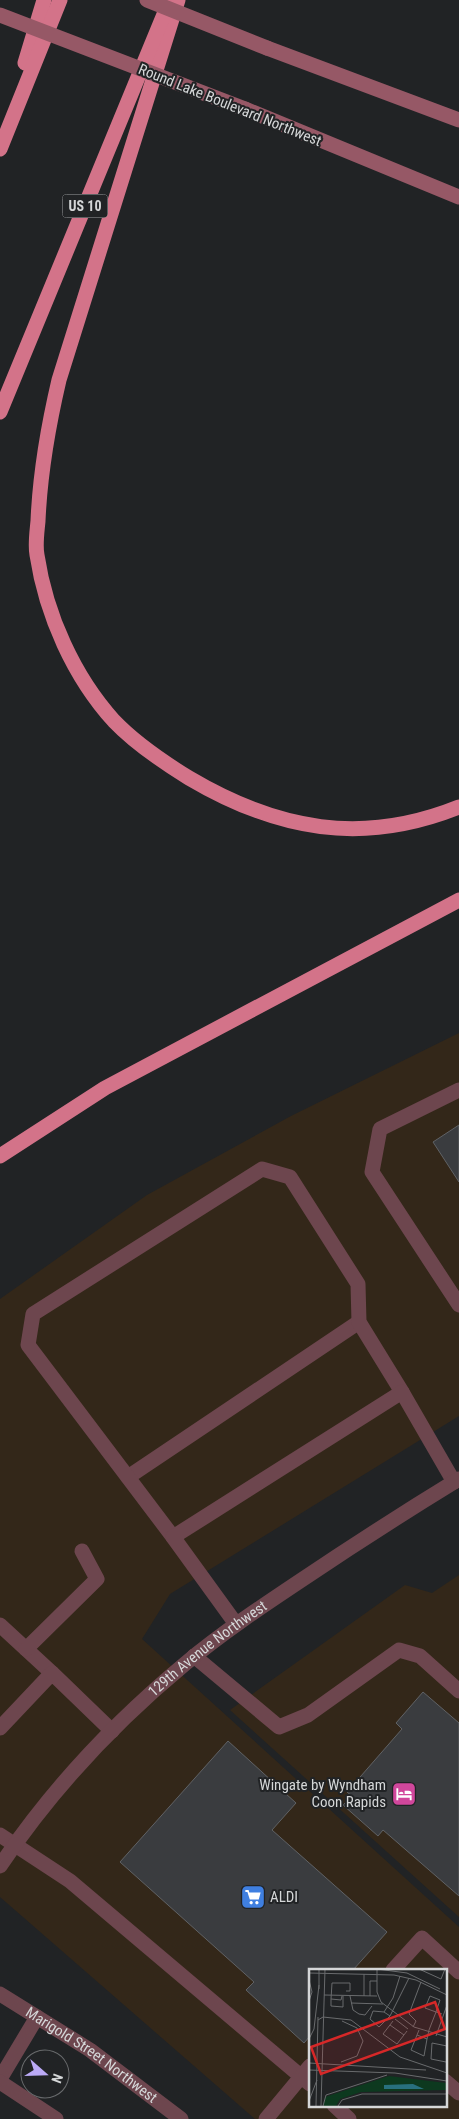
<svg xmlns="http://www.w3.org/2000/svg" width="459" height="2119" viewBox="0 0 459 2119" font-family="'Roboto Condensed',sans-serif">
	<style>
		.commercial { fill: #332719; fill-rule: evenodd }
		.building { fill: #3a3c3f; stroke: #606265 }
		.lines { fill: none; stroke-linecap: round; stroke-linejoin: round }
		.service { stroke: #6d464e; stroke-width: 15 }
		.minor { stroke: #6d464e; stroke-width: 15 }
		.secondary { stroke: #965866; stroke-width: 15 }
		.motorway { stroke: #d37389; stroke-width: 15 }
		.secondary-bridge { stroke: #965866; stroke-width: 15 }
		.labels { text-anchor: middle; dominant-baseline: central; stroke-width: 4; stroke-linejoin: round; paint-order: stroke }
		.shield { fill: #212325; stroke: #9fa1a2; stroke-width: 1 }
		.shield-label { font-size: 14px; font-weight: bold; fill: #d5d7d8 }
		.street-label { font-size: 15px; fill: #d5d7d8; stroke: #212325 }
		.poi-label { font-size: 15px; fill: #d5d7d8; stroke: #212325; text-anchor: end }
		.inset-road { fill: none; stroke: #696b6d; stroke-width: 1 }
		.view { fill: #d62828; fill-opacity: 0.15; stroke: #d62828; stroke-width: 2.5 }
		.inset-edge { fill: none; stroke: #d5d7d8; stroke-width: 2.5 }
	</style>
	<rect width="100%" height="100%" fill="#212325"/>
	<g class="commercial">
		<path d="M459 1033V1416L170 1594 142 1639 459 1927V2119H255L0 1897V1299L147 1195 291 1116ZM310 1970H445V2105H310Z"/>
		<path d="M459 1575V1917L230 1710 405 1585 432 1593Z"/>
	</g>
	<g class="building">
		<path d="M459 1125V1182L433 1142Z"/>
		<path d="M423 1692 459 1723V1896L383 1830 378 1836 343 1805 352 1796 347 1792 402 1729 396 1723Z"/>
		<path d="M228 1741 296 1803 272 1830 387 1932 353 1970H310V2036L304 2043 246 1990 254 1982 120 1862Z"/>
	</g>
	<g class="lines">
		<g class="service">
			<path d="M459 1090 380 1129 372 1172 459 1305"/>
			<path d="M128 1477 359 1322"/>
			<path d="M173 1537 28 1345 33 1314 262 1169 290 1177 358 1284 359 1322 402 1392"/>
			<path d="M236 1624 173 1537 402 1392 454 1482"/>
			<path d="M0 1625 52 1673"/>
			<path d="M26 1649 97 1579 82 1551"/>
			<path d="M194 1656 279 1727 308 1715 399 1650 420 1656 459 1691"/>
			<path d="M0 1728 52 1673 112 1731"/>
			<path d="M0 1835 70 1881 310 2084"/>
			<path d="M393 1970 422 1938 459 1972"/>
			<path d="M0 2079 37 2017"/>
			<path d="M445 2081 459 2093"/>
			<path d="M0 2082 56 2119"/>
			<path d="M334 2105 349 2119"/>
			<path d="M266 2119 310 2066"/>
		</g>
		<g class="minor">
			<path id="s1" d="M0 1866C51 1790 116 1721 186 1663 222 1633 261 1607 300 1581 352 1546 405 1512 459 1479"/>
			<path id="s2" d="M0 1994 90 2050 181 2119"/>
		</g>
		<g class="secondary">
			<path d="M267 48 459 120"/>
			<path d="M245 109 459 197"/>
		</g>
		<g class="motorway">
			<path d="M178 0 59 380C48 427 40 473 38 521 37 532 35 545 37 555 46 615 74 677 114 721 135 743 163 762 189 778 277 830 362 846 459 807"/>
			<path d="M25 63 44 0"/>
			<path d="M0 149 60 0"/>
			<path d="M0 412 167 7"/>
			<path d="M0 1156 105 1088 459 900"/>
		</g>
		<g class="secondary-bridge">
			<path d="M147 0 267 48"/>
			<path d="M0 15 245 109"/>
		</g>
	</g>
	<defs>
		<symbol id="hotel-square" viewBox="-11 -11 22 22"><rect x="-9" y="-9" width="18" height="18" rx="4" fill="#d1479c" stroke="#212325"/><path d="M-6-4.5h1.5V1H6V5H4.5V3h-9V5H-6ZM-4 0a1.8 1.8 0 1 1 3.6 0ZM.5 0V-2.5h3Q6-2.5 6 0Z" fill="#fff"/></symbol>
		<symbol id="supermarket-square" viewBox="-11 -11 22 22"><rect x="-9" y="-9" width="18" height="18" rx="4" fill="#3f7fe0" stroke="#212325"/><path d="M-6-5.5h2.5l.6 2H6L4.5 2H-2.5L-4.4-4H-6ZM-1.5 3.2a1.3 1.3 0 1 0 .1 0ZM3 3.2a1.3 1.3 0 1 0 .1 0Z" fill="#fff"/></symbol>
	</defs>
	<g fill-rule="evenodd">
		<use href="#hotel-square" x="390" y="1780" width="28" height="28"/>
		<use href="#supermarket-square" x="239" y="1883" width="28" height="28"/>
	</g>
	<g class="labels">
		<rect class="shield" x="62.5" y="194.5" width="45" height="23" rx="4"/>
		<g class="shield-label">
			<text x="85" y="206">US 10</text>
		</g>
		<g class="street-label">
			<text transform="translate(230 105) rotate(22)">Round Lake Boulevard Northwest</text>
			<text stroke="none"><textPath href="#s1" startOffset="302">129th Avenue Northwest</textPath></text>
			<text stroke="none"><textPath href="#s2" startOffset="110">Marigold Street Northwest</textPath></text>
		</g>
		<g class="poi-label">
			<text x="386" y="1785">Wingate by Wyndham<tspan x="386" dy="17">Coon Rapids</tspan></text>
			<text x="270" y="1897" text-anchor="start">ALDI</text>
		</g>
	</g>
	<g transform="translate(309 1969)">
		<rect width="138" height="138" fill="#212325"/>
		<path d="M80 107 137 114V121L52 123 31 130 27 137H14L16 128Z" fill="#0d391f"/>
		<path d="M104 115 115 120H75V116Z" fill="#28707e"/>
		<path class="inset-road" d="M68 0V23L72 33 105 58 138 68M68 0 98 4 131 20M110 0 132 10 136 0M0 4 85 6 107 11 138 26M91 7 84 29 75 43 81 47 100 9M0 11 3 23 0 32M10 20V0M15 26 68 27M33 27 32 31 22 30V37L34 38V27M41 27 44 41 50 45 56 46 63 37M55 27V5M61 27V12H68M22 30 23 14H41V22H37M42 34 74 35M75 43 64 42 61 50 70 58 81 47M86 50 99 60M9 51 14 48 42 51 91 88 138 104M84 52 74 65 88 75 98 62M81 56 95 66M104 58 107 52 100 45 112 13M110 61 108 66 118 70 120 61 127 43 131 31 121 27 116 39 127 43 133 45M108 66 102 81 115 87 118 70M127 67 138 36M0 70 5 60 10 16M32 93 48 87 54 72 48 59 33 52M137 93 122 90 123 74 138 77M0 94 117 101M0 101 86 104 138 112M0 132 8 111M7 137 9 48M12 137 16 0M14 137 17 126 78 106M29 137 33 131 53 125H138"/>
		<path class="view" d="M126 33 136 60 12 105 2 78Z"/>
		<rect width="138" height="138" class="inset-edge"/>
	</g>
	<g transform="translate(45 2074) rotate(110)"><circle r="24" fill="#212325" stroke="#696b6d"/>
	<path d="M0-4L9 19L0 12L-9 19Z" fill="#bbaaf6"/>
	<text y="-8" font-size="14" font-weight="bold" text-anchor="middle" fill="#d5d7d8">N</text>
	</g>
</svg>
